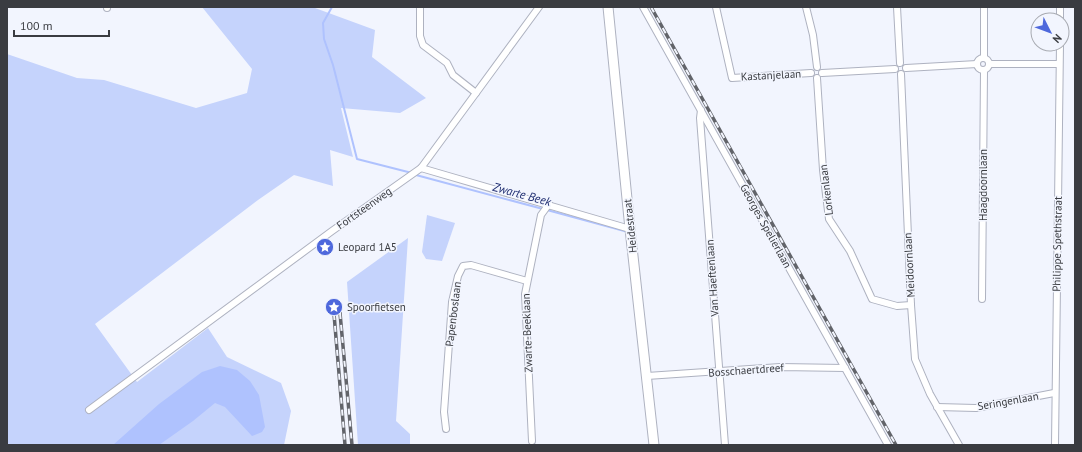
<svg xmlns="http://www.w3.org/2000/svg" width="1082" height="452" viewBox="0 0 1082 452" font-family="'PT Sans',sans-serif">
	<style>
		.green { fill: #c5d3fc }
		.water { fill: #afc2fe }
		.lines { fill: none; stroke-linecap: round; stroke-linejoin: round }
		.stream { stroke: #afc2fe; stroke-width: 2 }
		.street-casing { stroke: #aeb2c0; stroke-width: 8 }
		.secondary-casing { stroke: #aeb2c0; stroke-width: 11 }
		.street { stroke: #fff; stroke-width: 6 }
		.secondary { stroke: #fff; stroke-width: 9 }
		.rail-casing { stroke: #62646a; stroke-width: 3.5 }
		.rail { stroke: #f2f5fe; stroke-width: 2; stroke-dasharray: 6; stroke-linecap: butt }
		.labels { text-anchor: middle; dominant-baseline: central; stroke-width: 3; stroke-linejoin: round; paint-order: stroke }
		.street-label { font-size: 11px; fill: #3a3c41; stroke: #f2f5fe }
		.poi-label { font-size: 11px; fill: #3a3c41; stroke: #f2f5fe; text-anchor: start }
		.water-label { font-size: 12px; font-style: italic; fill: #202e71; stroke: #f2f5fe }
	</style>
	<rect width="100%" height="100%" fill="#f2f5fe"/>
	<g class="green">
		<path d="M202 7H315V8L375 30 372 57 426 98 400 113 341 108 353 157 330 150 333 186 294 175 258 200 95 324 137 382 208 328 227 357 281 383 291 411 284 445H7V54L77 78 104 80 196 108 247 93 252 69Z"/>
		<path d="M427 215 455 223 442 261 426 259 422 252Z"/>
		<path d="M408 238 396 421 410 434V445H358L347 282Z"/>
	</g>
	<path class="water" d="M220 366 237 370 250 381 259 395 265 427 262 432 252 436 225 407 215 403 193 421 159 445H113L159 404 202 372Z"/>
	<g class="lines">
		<g class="stream">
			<path d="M332 7 323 23 324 39 333 65 357 159 412 173"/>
			<path d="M416 175 543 209"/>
			<path d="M547 210 628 232"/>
		</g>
		<defs>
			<g id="street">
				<path d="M420 7V36L423 45 447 63 453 75 476 93"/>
				<path d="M643 7 888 445"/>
				<path d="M716 7 732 78 811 73"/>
				<path d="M806 7 813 35 817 67"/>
				<path d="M897 7 900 63"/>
				<path d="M107 8V7"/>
				<path d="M1060 20V7"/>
				<circle cx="983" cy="64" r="6"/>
				<path d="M984 58V7"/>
				<path d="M990 64H1059"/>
				<path d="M906 68 977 64"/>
				<path d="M822 73 895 69"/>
				<path d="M901 74 911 305 915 359 930 394 959 445"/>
				<path d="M817 78 823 170 829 219 850 251 872 299 897 306 911 305"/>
				<path d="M701 110 700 118 725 445"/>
				<path d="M421 168 630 229"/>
				<path d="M982 299 984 71"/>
				<path d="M647 376 780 367 845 368"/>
				<path d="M937 407 976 408 1054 393"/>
				<path d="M89 410 332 231 421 168 539 7"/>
				<path d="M446 429 444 412 452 302 458 276 463 266 471 265 527 281"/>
				<path d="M532 441 525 294 541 215 549 204"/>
				<path d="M1055 445 1060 44"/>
			</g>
			<path id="secondary" d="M608 7 630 229 654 445"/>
		</defs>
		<use href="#street" class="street-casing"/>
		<use href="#secondary" class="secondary-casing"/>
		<use href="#street" class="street"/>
		<use href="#secondary" class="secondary"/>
		<defs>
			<g id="rail">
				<path d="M651 7 896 445"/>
				<path d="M340 313 352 445"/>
				<path d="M334 314 345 445"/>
			</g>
		</defs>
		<use href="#rail" class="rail-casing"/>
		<use href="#rail" class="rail"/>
	</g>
	<defs>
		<symbol id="sight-disc" viewBox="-11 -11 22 22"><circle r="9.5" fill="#4e68dc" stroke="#f2f5fe"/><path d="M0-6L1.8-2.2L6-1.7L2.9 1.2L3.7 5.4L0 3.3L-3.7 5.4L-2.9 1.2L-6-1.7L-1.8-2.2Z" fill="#fff"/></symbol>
	</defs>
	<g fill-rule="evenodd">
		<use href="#sight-disc" x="315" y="237" width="20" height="20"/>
		<use href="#sight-disc" x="324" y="297" width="20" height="20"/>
	</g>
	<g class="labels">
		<g class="street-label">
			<text transform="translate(771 75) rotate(-3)">Kastanjelaan</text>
			<text transform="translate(983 185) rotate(-90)">Haagdoornlaan</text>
			<text transform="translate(826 190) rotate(-97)">Lorkenlaan</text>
			<text transform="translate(364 208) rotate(-35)">Fortsteenweg</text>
			<text transform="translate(630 226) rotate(-96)">Heidestraat</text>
			<text transform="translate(766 226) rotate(61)">Georges Spelierlaan</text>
			<text transform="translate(1057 244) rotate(-89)">Philippe Spethstraat</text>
			<text transform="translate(909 265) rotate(-93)">Meidoornlaan</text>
			<text transform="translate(712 278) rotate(-94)">Van Haeftenlaan</text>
			<text transform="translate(453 314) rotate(-83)">Papenboslaan</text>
			<text transform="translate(527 333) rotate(-92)">Zwarte-Beeklaan</text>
			<text transform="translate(746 370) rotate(-4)">Bosschaertdreef</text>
			<text transform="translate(1008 401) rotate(-10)">Seringenlaan</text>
		</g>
		<g class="poi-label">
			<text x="338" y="247">Leopard 1A5</text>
			<text x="347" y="307">Spoorfietsen</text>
		</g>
		<g class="water-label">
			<text transform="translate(522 194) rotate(15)">Zwarte Beek</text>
		</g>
	</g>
	<rect width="1082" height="452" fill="none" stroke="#3a3c41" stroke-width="16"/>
	<g transform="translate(1050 32) rotate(132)"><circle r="19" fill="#f2f5fe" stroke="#a8abb2"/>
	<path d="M0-3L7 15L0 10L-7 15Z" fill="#4e68dc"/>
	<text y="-6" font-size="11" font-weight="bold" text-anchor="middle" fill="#3a3c41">N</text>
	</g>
	<path d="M14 30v6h95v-6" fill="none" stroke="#3a3c41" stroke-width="2"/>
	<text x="20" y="30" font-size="12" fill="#3a3c41" stroke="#f2f5fe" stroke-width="3" paint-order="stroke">100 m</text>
</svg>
